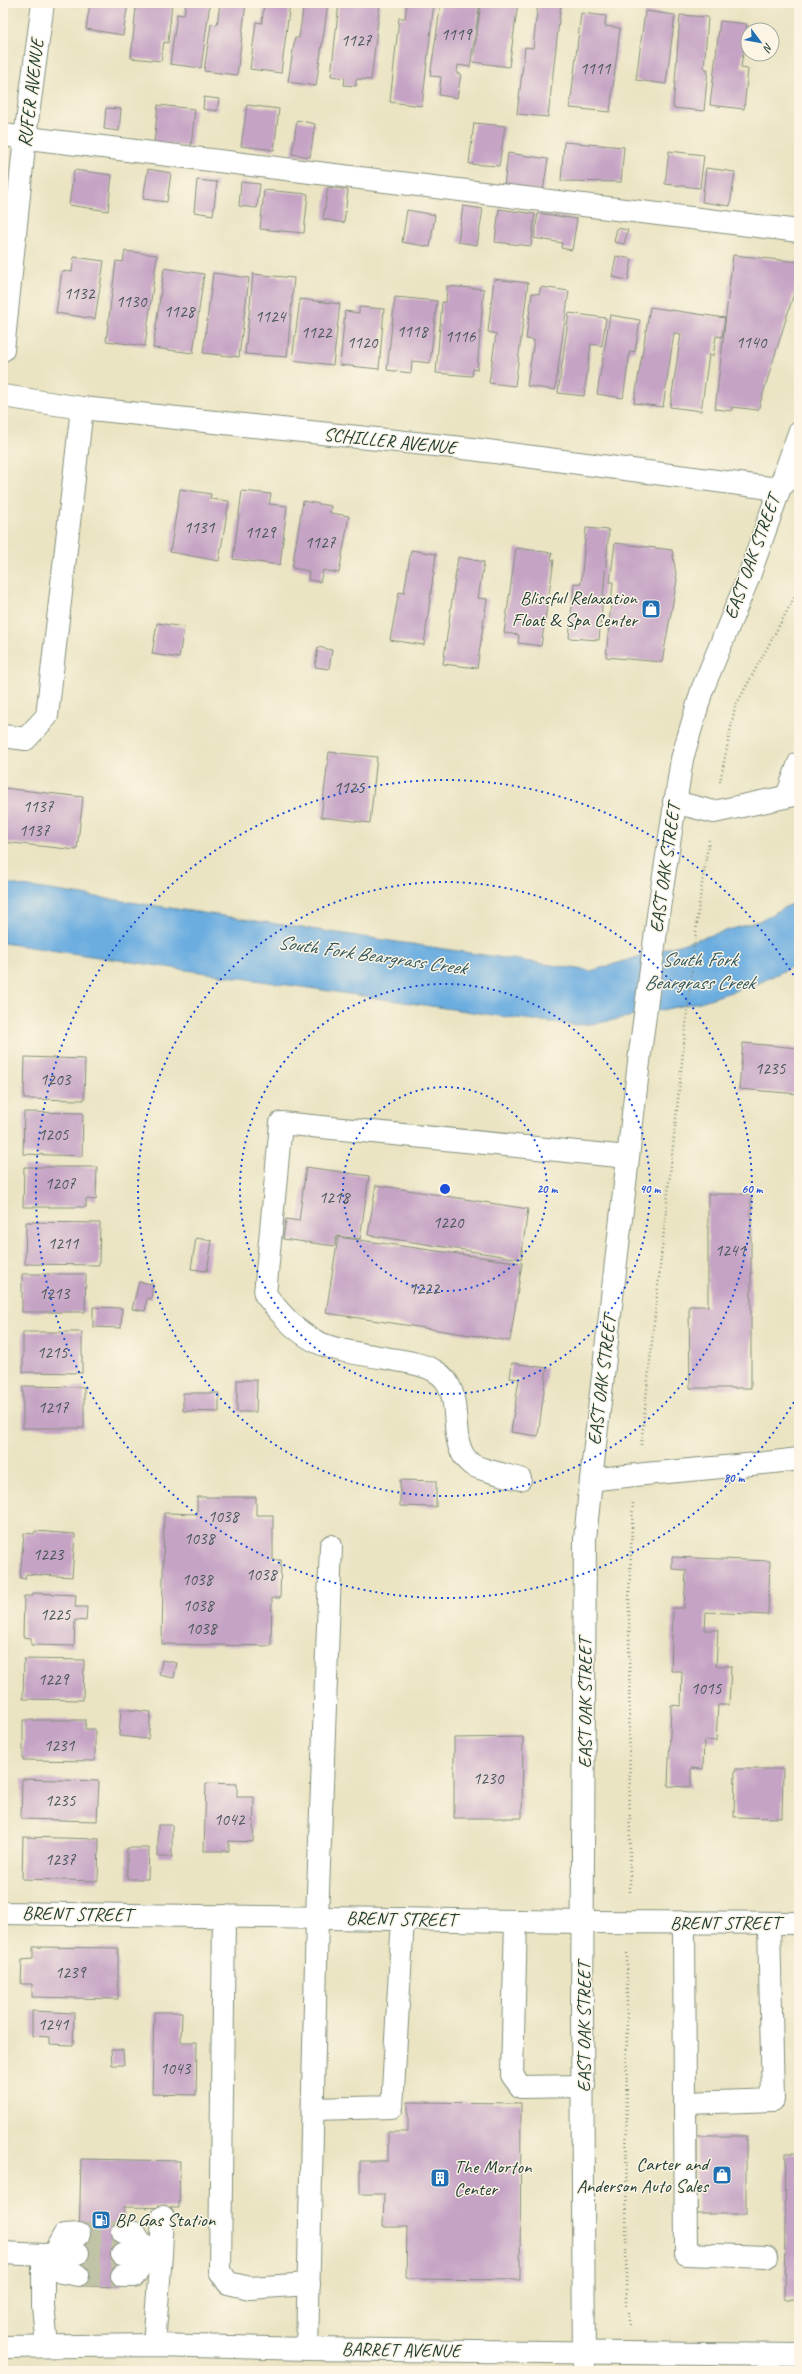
<svg xmlns="http://www.w3.org/2000/svg" width="802" height="2374" viewBox="0 0 802 2374" font-family="Caveat,sans-serif">
	<style>
		.water { fill: #6cade0; stroke: #46758a }
		.building { fill: #c5a3c5 }
		.lines { fill: none; stroke-linecap: round; stroke-linejoin: round }
		.minor-tunnel { stroke: #c1c3a6; stroke-width: 22; stroke-dasharray: 22 11; stroke-linecap: butt }
		.minor-casing { stroke: #84907c; stroke-width: 24 }
		.major-casing { stroke: #84907c; stroke-width: 24 }
		.path { stroke: #84907c; stroke-width: 2.5; stroke-dasharray: 1 3; stroke-linecap: butt }
		.minor { stroke: #fff; stroke-width: 22 }
		.major { stroke: #fff; stroke-width: 22 }
		.ring { fill: none; stroke: #1d4ed8; stroke-width: 2; stroke-dasharray: 2 4 }
		.labels { text-anchor: middle; dominant-baseline: central; stroke-width: 3; stroke-linejoin: round; paint-order: stroke }
		.number-label { font-size: 17px; fill: #485658 }
		.street-label { font-size: 19px; fill: #1f3d34; stroke: #fcf5e5 }
		.poi-label { font-size: 19px; fill: #1f3d34; stroke: #fcf5e5; text-anchor: end }
		.water-label { font-size: 20px; font-style: italic; fill: #32595f; stroke: #fcf5e5 }
		.centre { fill: #1d4ed8; stroke: #fcf5e5; stroke-width: 2 }
		.ring-label { font-size: 12px; text-anchor: middle; font-weight: bold; fill: #1d4ed8; stroke: #fcf5e5; stroke-width: 3; stroke-linejoin: round; paint-order: stroke }
	</style>
	<rect width="100%" height="100%" fill="#fcf5e5"/>
	<filter id="ink" filterUnits="userSpaceOnUse"><feTurbulence type="fractalNoise" baseFrequency=".025" numOctaves="2"/><feDisplacementMap in="SourceGraphic" scale="8" xChannelSelector="R" yChannelSelector="G"/><feConvolveMatrix kernelMatrix="1 2 1 2 8 2 1 2 1" color-interpolation-filters="sRGB"/></filter>
	<filter id="wash" filterUnits="userSpaceOnUse"><feTurbulence type="fractalNoise" baseFrequency=".012" numOctaves="4" result="noise"/><feDisplacementMap in="SourceGraphic" scale="16" xChannelSelector="R" yChannelSelector="G"/><feGaussianBlur stdDeviation="0.9" result="paint"/><feColorMatrix in="noise" values="0 0 0 0 0 0 0 0 0 0 0 0 0 0 0 0 0 1.4 0 .05"/><feComposite in="paint" operator="in"/></filter>
	<g filter="url(#wash)">
		<rect width="100%" height="100%" fill="#eae4c3"/>
		<path class="water" d="M3 883 591 971 759 921 799 900V963L759 983 700 1002 599 1023 578 1025 499 1016 3 943Z"/>
		<g id="blocks">
			<g class="building">
				<path d="M90 3H128L123 35 86 29Z"/>
				<path d="M145 3H172L168 43 164 42 161 61 131 58 136 7H144Z"/>
				<path d="M186 3H210L201 68 170 64 177 14 184 15Z"/>
				<path d="M220 3H246L237 75 204 71 211 24 217 25Z"/>
				<path d="M264 3H290L281 73 250 69 256 22 262 23Z"/>
				<path d="M304 3H328L316 86 288 82 295 38H299Z"/>
				<path d="M339 3H380L371 80 356 79V86L344 85 345 78 331 76Z"/>
				<path d="M407 3H434L422 106 390 102 399 18H405Z"/>
				<path d="M441 3H480L470 67 458 65 457 74H461L457 98 439 95 441 77 430 76Z"/>
				<path d="M481 3H518L509 67 473 62Z"/>
				<path d="M538 3H561L548 117 517 114 525 47 533 48Z"/>
				<path d="M645 11 675 15 666 84 636 80Z"/>
				<path d="M581 13 606 16 605 26 620 28 610 112 570 108Z"/>
				<path d="M680 15 708 17 704 69H708L704 111 673 108Z"/>
				<path d="M720 21 747 24 741 68 748 69 744 109 710 105Z"/>
				<path d="M204 97 219 99 217 111 203 109Z"/>
				<path d="M158 105 195 109 191 147 154 143Z"/>
				<path d="M247 105 279 109 274 150 241 146Z"/>
				<path d="M106 108 121 109 119 131 104 129Z"/>
				<path d="M297 120 315 124 310 157 292 154Z"/>
				<path d="M474 123 505 126 499 166 469 164Z"/>
				<path d="M564 142 624 147 621 182 561 181Z"/>
				<path d="M669 151 704 155 700 188 665 184Z"/>
				<path d="M508 153 548 159 543 191 504 186Z"/>
				<path d="M706 168 735 172 730 206 702 202Z"/>
				<path d="M148 169 171 173 167 202 143 199Z"/>
				<path d="M74 170 112 175 108 211 69 205Z"/>
				<path d="M197 180 217 182 213 215 194 212Z"/>
				<path d="M241 182 260 184 257 208 239 206Z"/>
				<path d="M328 187 348 190 344 223 323 219Z"/>
				<path d="M264 190 308 194 304 233 260 229Z"/>
				<path d="M463 206 483 209 477 245 458 242Z"/>
				<path d="M499 209 535 214 531 246 495 242Z"/>
				<path d="M407 210 435 215 430 247 402 242Z"/>
				<path d="M538 213 577 219 572 250 561 248 562 243 534 238Z"/>
				<path d="M617 228 628 230 624 244 614 242Z"/>
				<path d="M125 251 157 255 145 346 106 341 116 261 123 262Z"/>
				<path d="M733 255 799 262V277L758 410 732 407V411L715 409Z"/>
				<path d="M616 256 632 259 628 280 612 277Z"/>
				<path d="M74 257 104 261 95 319 56 313 62 271 72 272Z"/>
				<path d="M164 268 204 274 193 353 153 348Z"/>
				<path d="M213 273 249 278 239 357 203 353Z"/>
				<path d="M253 274 294 278 287 357 245 354Z"/>
				<path d="M494 279 528 283 515 386 489 383 496 334 488 332Z"/>
				<path d="M447 286 484 289 477 370 473 369 472 376 436 373 442 302H446Z"/>
				<path d="M541 287 569 291 555 390 527 386 534 340 526 339 532 293 539 294Z"/>
				<path d="M395 297 437 301 430 363 412 361 411 373 387 370Z"/>
				<path d="M300 299 340 304 333 365 292 360Z"/>
				<path d="M359 307 384 309 379 369 340 365 345 311 359 313Z"/>
				<path d="M650 307 725 318 722 337 716 336 713 356 709 355 701 411 670 407 681 334 674 333 663 407 634 403Z"/>
				<path d="M569 313 606 318 602 346 591 344 584 396 558 393Z"/>
				<path d="M610 315 640 320 635 352 630 351 623 398 597 394Z"/>
				<path d="M180 489 211 494 210 499 229 501 219 561 170 552Z"/>
				<path d="M242 491 271 494 269 504 287 506 280 565 233 559Z"/>
				<path d="M303 501 331 506 330 513 349 516 339 573 323 570 320 582 308 580 309 571 292 568Z"/>
				<path d="M586 528 609 530 599 640 569 638 574 583 581 584Z"/>
				<path d="M615 543 672 550 677 580 662 662 606 657 613 582H610Z"/>
				<path d="M516 548 552 553 551 560H554L541 646 518 643 519 635 504 633Z"/>
				<path d="M411 550 436 554 424 645 390 640 399 592 404 593Z"/>
				<path d="M458 557 484 562 478 598 487 599 477 668 443 664Z"/>
				<path d="M157 623 184 627 179 658 152 654Z"/>
				<path d="M318 647 332 650 329 669 315 667Z"/>
				<path d="M329 752 377 757 370 823 321 817Z"/>
				<path d="M3 788 83 797 77 850 3 842Z"/>
				<path d="M743 1043 799 1048V1094L739 1089Z"/>
				<path d="M25 1057 85 1059 84 1100 24 1099Z"/>
				<path d="M24 1112 83 1113 82 1156 23 1154Z"/>
				<path d="M24 1167H97L96 1200 86 1199V1207H23Z"/>
				<path d="M306 1167 369 1176 360 1239 336 1236 335 1246 283 1239 286 1219 299 1221Z"/>
				<path d="M376 1185 528 1209 521 1259 368 1235Z"/>
				<path d="M708 1194H751V1388H690L689 1306H708Z"/>
				<path d="M26 1222 100 1223 99 1265 25 1264Z"/>
				<path d="M338 1237 522 1263 510 1341 326 1313Z"/>
				<path d="M196 1238 212 1241 207 1271 191 1269Z"/>
				<path d="M22 1274H86L85 1312H22Z"/>
				<path d="M139 1282 153 1284 151 1299 147 1298 145 1311 132 1309Z"/>
				<path d="M93 1307 122 1308 121 1328 93 1327Z"/>
				<path d="M23 1332H82V1373L23 1372Z"/>
				<path d="M512 1363 547 1368 538 1436 511 1432 519 1379 510 1378Z"/>
				<path d="M237 1380H257L256 1412H237Z"/>
				<path d="M23 1386 84 1387V1428H23Z"/>
				<path d="M183 1393H219V1412L183 1411Z"/>
				<path d="M400 1480 436 1481V1507L400 1506Z"/>
				<path d="M197 1497H256V1515H273V1560H281L280 1598H272L271 1646 162 1644 164 1513 197 1514Z"/>
				<path d="M35 1531 75 1534 72 1577 26 1574 25 1579 20 1578 24 1533 34 1534Z"/>
				<path d="M672 1557 770 1561 768 1615 706 1612 705 1630H718L716 1666H731L729 1705H718L716 1741 704 1740 703 1769 691 1768V1787L668 1786 671 1705 681 1706 682 1671H671L673 1608H684L686 1570 672 1569Z"/>
				<path d="M33 1593 76 1595 75 1607H87L86 1621 75 1620 74 1646 31 1645V1638L23 1637 24 1596H33Z"/>
				<path d="M24 1659 84 1660 83 1700 23 1699Z"/>
				<path d="M162 1660 177 1663 174 1678 159 1675Z"/>
				<path d="M121 1709 151 1712 148 1739 119 1736Z"/>
				<path d="M23 1720H86L85 1729H95V1761L23 1760Z"/>
				<path d="M523 1737 522 1818H454V1738Z"/>
				<path d="M735 1769H783L782 1818 734 1817Z"/>
				<path d="M22 1779 99 1781 97 1821 21 1819Z"/>
				<path d="M206 1783 237 1784V1797H254L253 1842 229 1841V1851H204Z"/>
				<rect x="158" y="1825" width="14" height="32"/>
				<path d="M23 1837 99 1839 98 1881 22 1879Z"/>
				<path d="M127 1848H149L148 1879H127Z"/>
				<path d="M33 1947 118 1948V1999L32 1997V1984H21L22 1960 33 1959Z"/>
				<path d="M32 2011 74 2013 73 2045 50 2044V2037L32 2036Z"/>
				<path d="M154 2012H182L181 2042H197L196 2095 152 2094Z"/>
				<path d="M111 2050H123L124 2065H112Z"/>
				<path d="M408 2102 521 2103 520 2280 406 2279 407 2227H383L384 2194H360V2161H388V2132H408Z"/>
				<rect x="697" y="2136" width="49" height="78"/>
				<path d="M786 2153H799V2299H784Z"/>
				<path d="M81 2159 180 2161 179 2208 124 2207 122 2287 78 2286Z"/>
			</g>
		</g>
	</g>
	<g filter="url(#ink)">
		<use href="#blocks" fill-opacity="0" stroke="#84907c" stroke-width="1"/>
		<g class="lines">
			<g class="minor-tunnel">
				<path d="M79 2234 123 2232"/>
				<path d="M78 2253 122 2254"/>
				<path d="M78 2275 122 2276"/>
			</g>
			<defs>
				<g id="minor">
					<path d="M3 135 799 231"/>
					<path d="M3 350 25 137 43 3"/>
					<path d="M3 396 82 408 472 449 778 489 799 470"/>
					<path d="M3 736 26 739 47 716 82 408"/>
					<path d="M787 796 799 763"/>
					<path d="M674 802 714 812 799 794"/>
					<path d="M520 1479C510 1476 477 1469 471 1464 443 1441 469 1390 435 1371 421 1363 401 1361 385 1358 323 1348 305 1346 265 1294L281 1123 628 1157"/>
					<path d="M591 1480C660 1471 730 1468 799 1459"/>
					<path d="M3 1913 584 1922 799 1923"/>
					<path d="M224 1916 220 2271 228 2283 250 2288 309 2284"/>
					<path d="M516 1921 512 2075 521 2087 584 2086"/>
					<path d="M684 1922 685 2103 773 2100 769 1923"/>
					<path d="M685 2103 686 2254 766 2257"/>
					<path d="M313 2109 392 2107 403 1919"/>
					<path d="M3 2253 43 2255"/>
					<path d="M122 2254H161L154 2345"/>
					<path d="M161 2254 163 2217"/>
					<path d="M78 2275 61 2272 53 2255 64 2235 79 2234"/>
					<path d="M122 2276H134L148 2254 135 2233 123 2232"/>
					<path d="M47 2345 43 2306V2255L78 2253"/>
					<path d="M3 2347 154 2345 307 2349 799 2355"/>
					<path d="M307 2349 317 1918 331 1546"/>
				</g>
				<path id="major" d="M584 2371 582 2010 585 1539 591 1480 640 1053 659 908 682 759 702 690 749 576 799 433"/>
			</defs>
			<use href="#minor" class="minor-casing"/>
			<use href="#major" class="major-casing"/>
			<g class="path">
				<path d="M720 782 735 707 799 589"/>
				<path d="M641 1445 699 903 709 840"/>
				<path d="M4 1884 5 1055"/>
				<path d="M630 1892 629 1598 633 1503"/>
				<path d="M626 2306 627 1951"/>
				<path d="M629 2325V2309"/>
			</g>
			<use href="#minor" class="minor"/>
			<use href="#major" class="major"/>
		</g>
	</g>
	<g class="ring">
		<circle cx="445" cy="1189" r="102"/>
		<circle cx="445" cy="1189" r="205"/>
		<circle cx="445" cy="1189" r="307"/>
		<path d="M797 1397A409 409 0 1 1 797 981"/>
	</g>
	<defs>
		<symbol id="shop-square" viewBox="-11 -11 22 22"><rect x="-9" y="-9" width="18" height="18" rx="4" fill="#1f6fb2" stroke="#fcf5e5"/><path d="M-5-2.5h2.3a2.7 3.5 0 0 1 5.4 0H5L5.5 6h-11ZM-1.5-2.5h3a1.5 2.3 0 0 0-3 0Z" fill="#fff"/></symbol>
		<symbol id="building-square" viewBox="-11 -11 22 22"><rect x="-9" y="-9" width="18" height="18" rx="4" fill="#1f6fb2" stroke="#fcf5e5"/><path d="M-4-6H4V6H1V3H-1V6H-4ZM-2.5-4.3h1.7v1.8h-1.7ZM.8-4.3h1.7v1.8H.8ZM-2.5-1h1.7V.8h-1.7ZM.8-1h1.7V.8H.8Z" fill="#fff"/></symbol>
		<symbol id="fuel-square" viewBox="-11 -11 22 22"><rect x="-9" y="-9" width="18" height="18" rx="4" fill="#1f6fb2" stroke="#fcf5e5"/><path d="M-5.5-6h7V0h2V4h1.3V-2.5L3-4.5l.8-.8L6-3V5H2.5V1h-1V6h-7ZM-4.2-4.7v3.2H.2V-4.7Z" fill="#fff"/></symbol>
	</defs>
	<g fill-rule="evenodd">
		<use href="#shop-square" x="640" y="598" width="22" height="22"/>
		<use href="#shop-square" x="711" y="2164" width="22" height="22"/>
		<use href="#building-square" x="429" y="2167" width="22" height="22"/>
		<use href="#fuel-square" x="90" y="2209" width="22" height="22"/>
	</g>
	<g class="labels">
		<g class="number-label">
			<text x="456" y="34">1119</text>
			<text x="356" y="40">1127</text>
			<text x="595" y="68">1111</text>
			<text x="79" y="293">1132</text>
			<text x="131" y="301">1130</text>
			<text x="179" y="311">1128</text>
			<text x="270" y="316">1124</text>
			<text x="412" y="331">1118</text>
			<text x="316" y="332">1122</text>
			<text x="460" y="336">1116</text>
			<text x="362" y="342">1120</text>
			<text x="751" y="342">1140</text>
			<text x="199" y="527">1131</text>
			<text x="260" y="532">1129</text>
			<text x="320" y="542">1127</text>
			<text x="349" y="787">1125</text>
			<text x="38" y="806">1137</text>
			<text x="34" y="830">1137</text>
			<text x="770" y="1068">1235</text>
			<text x="55" y="1079">1203</text>
			<text x="53" y="1134">1205</text>
			<text x="60" y="1183">1207</text>
			<text x="334" y="1197">1218</text>
			<text x="448" y="1222">1220</text>
			<text x="63" y="1243">1211</text>
			<text x="730" y="1250">1241</text>
			<text x="424" y="1288">1222</text>
			<text x="54" y="1293">1213</text>
			<text x="52" y="1352">1215</text>
			<text x="53" y="1407">1217</text>
			<text x="223" y="1516">1038</text>
			<text x="199" y="1538">1038</text>
			<text x="48" y="1554">1223</text>
			<text x="261" y="1574">1038</text>
			<text x="197" y="1579">1038</text>
			<text x="198" y="1605">1038</text>
			<text x="55" y="1614">1225</text>
			<text x="201" y="1628">1038</text>
			<text x="53" y="1679">1229</text>
			<text x="706" y="1688">1015</text>
			<text x="59" y="1745">1231</text>
			<text x="488" y="1778">1230</text>
			<text x="60" y="1800">1235</text>
			<text x="229" y="1819">1042</text>
			<text x="60" y="1859">1237</text>
			<text x="70" y="1972">1239</text>
			<text x="53" y="2024">1241</text>
			<text x="175" y="2068">1043</text>
		</g>
		<g class="street-label">
			<text transform="translate(31 93) rotate(-83)">RUFER AVENUE</text>
			<text transform="translate(390 441) rotate(6)">SCHILLER AVENUE</text>
			<text transform="translate(752 557) rotate(-70)">EAST OAK STREET</text>
			<text transform="translate(665 868) rotate(-82)">EAST OAK STREET</text>
			<text transform="translate(602 1380) rotate(-83)">EAST OAK STREET</text>
			<text transform="translate(585 1703) rotate(-90)">EAST OAK STREET</text>
			<text transform="translate(77 1914) rotate(1)">BRENT STREET</text>
			<text transform="translate(401 1919) rotate(1)">BRENT STREET</text>
			<text x="725" y="1923">BRENT STREET</text>
			<text transform="translate(584 2027) rotate(-90)">EAST OAK STREET</text>
			<text transform="translate(401 2350) rotate(1)">BARRET AVENUE</text>
		</g>
		<g class="poi-label">
			<text x="637" y="598">Blissful Relaxation<tspan x="637" dy="22">Float &amp; Spa Center</tspan></text>
			<text x="708" y="2164">Carter and<tspan x="708" dy="22">Anderson Auto Sales</tspan></text>
			<text x="454" y="2167" text-anchor="start">The Morton<tspan x="454" dy="22">Center</tspan></text>
			<text x="115" y="2220" text-anchor="start">BP Gas Station</text>
		</g>
		<g class="water-label">
			<text transform="translate(372 955) rotate(8)">South Fork Beargrass Creek</text>
			<text x="699" y="959">South Fork<tspan x="699" dy="23">Beargrass Creek</tspan></text>
		</g>
	</g>
	<circle cx="445" cy="1189" r="6" class="centre"/>
	<g class="ring-label">
		<text x="547" y="1193">20 m</text>
		<text x="650" y="1193">40 m</text>
		<text x="752" y="1193">60 m</text>
		<text x="734" y="1482">80 m</text>
	</g>
	<rect width="802" height="2374" fill="none" stroke="#fcf5e5" stroke-width="16"/>
	<g transform="translate(760 42) rotate(122)"><circle r="19" fill="#fcf5e5" stroke="#a4ab9e"/>
	<path d="M0-3L7 15L0 10L-7 15Z" fill="#1f6fb2"/>
	<text y="-6" font-size="11" font-weight="bold" text-anchor="middle" fill="#1f3d34">N</text>
	</g>
</svg>
